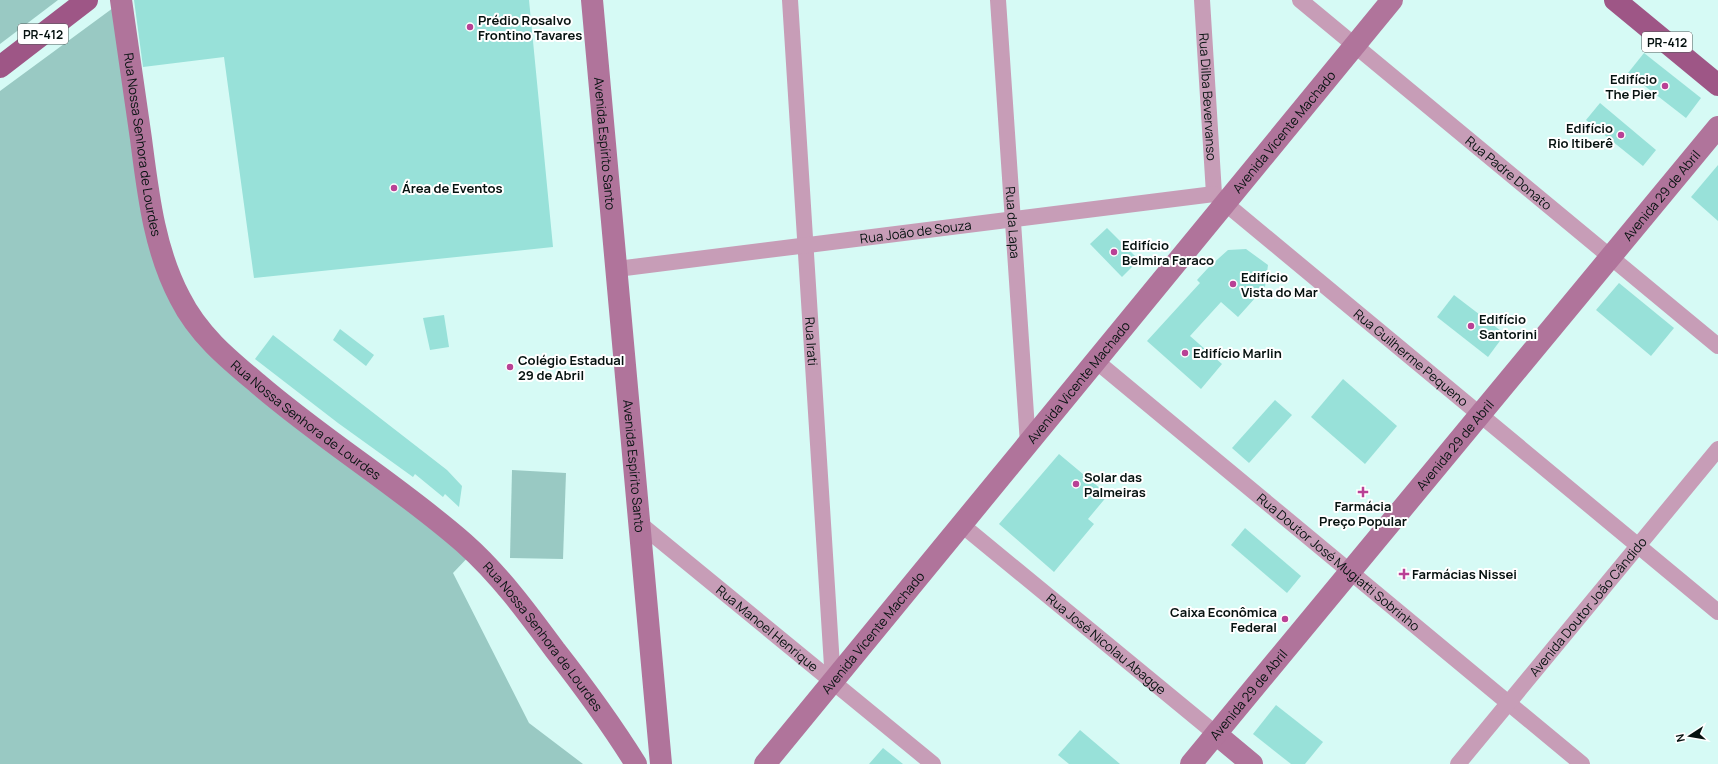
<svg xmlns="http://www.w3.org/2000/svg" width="1718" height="764" viewBox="0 0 1718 764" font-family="Manrope,sans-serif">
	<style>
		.green { fill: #99c9c3 }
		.building { fill: #98e1d9 }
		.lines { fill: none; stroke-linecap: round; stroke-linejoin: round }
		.street { stroke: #c79db7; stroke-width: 16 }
		.secondary { stroke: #b0749b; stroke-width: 22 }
		.primary { stroke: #9e5686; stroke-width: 22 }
		.poi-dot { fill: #b94195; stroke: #fff; stroke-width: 1.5 }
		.labels { text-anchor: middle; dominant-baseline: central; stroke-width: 4; stroke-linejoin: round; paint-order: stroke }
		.shield { fill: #fff; stroke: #515958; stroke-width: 1 }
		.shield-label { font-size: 12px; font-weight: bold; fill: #061210 }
		.poi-label { font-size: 13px; font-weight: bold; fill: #061210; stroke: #fff; text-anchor: start }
		.street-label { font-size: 13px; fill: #061210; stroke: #fff }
	</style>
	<rect width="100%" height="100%" fill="#d6faf5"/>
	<g class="green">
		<path d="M0 0H58L0 44Z"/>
		<path d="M113 8 175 302 473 552 453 573 529 723 583 764H0V91Z"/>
		<path d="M512 470 566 473 563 559 510 558Z"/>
	</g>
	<g class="building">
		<path d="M134 0H529L553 247 254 278 224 57 143 67Z"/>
		<path d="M1644 53 1701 98 1686 118 1628 73Z"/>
		<path d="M1600 103 1656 150 1643 166 1586 120Z"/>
		<path d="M1718 165V221L1691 197Z"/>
		<path d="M1107 228 1139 260 1122 277 1090 244Z"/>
		<path d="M1246 249 1268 265 1265 287 1238 317 1221 302 1190 336 1222 364 1201 389 1147 341 1200 283 1197 280 1209 267 1228 250Z"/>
		<path d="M1619 283 1674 328 1651 356 1596 310Z"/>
		<path d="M1454 295 1505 334 1488 357 1437 317Z"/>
		<path d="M444 315 449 347 430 350 423 318Z"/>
		<path d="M340 329 374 355 366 366 333 340Z"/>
		<path d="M273 335 447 470 462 486 459 507 445 494 443 497 415 474 413 477 338 423 255 359Z"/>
		<path d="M1343 379 1397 426 1365 464 1311 417Z"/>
		<path d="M1275 400 1292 415 1249 463 1232 448Z"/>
		<path d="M1059 454 1108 495 1088 519 1094 524 1054 572 999 524Z"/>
		<path d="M1245 528 1301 576 1287 593 1231 545Z"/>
		<path d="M1276 705 1323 742 1305 764H1291L1253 734Z"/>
		<path d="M1080 730 1120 764H1069L1058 755Z"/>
		<path d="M883 748 903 764H869Z"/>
	</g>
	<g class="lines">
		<g class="street">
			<path id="s1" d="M790 0 833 682"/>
			<path id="s2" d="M998 0 1028 444"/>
			<path id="s3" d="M1202 0 1214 194"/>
			<path id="s4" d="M1300 0 1718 346"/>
			<path id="s5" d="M1214 194 1718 612"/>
			<path id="s6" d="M617 269 1214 194"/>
			<path id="s7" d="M1096 361 1582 764"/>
			<path id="s8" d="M639 523 933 764"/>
			<path id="s9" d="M962 525 1216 734"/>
			<path id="s10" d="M1458 764 1718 449"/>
		</g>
		<g class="secondary">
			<path id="s11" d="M121 0C128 46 134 93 141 139 148 193 154 249 180 298 198 334 227 358 257 383 323 440 399 486 464 543 499 574 527 612 555 650 584 687 611 724 636 764"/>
			<path id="s12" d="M592 0 661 764"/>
			<path d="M1216 734 1252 764"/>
			<path id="s13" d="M765 764 1392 0"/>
			<path id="s14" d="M1191 764 1718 127"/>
		</g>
		<g class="primary">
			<path d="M1615 0 1718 85"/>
			<path d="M0 67 87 0"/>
		</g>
	</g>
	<g class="poi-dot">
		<circle cx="470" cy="27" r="4"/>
		<circle cx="1665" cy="86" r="4"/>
		<circle cx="1621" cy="135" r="4"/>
		<circle cx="394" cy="188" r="4"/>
		<circle cx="1114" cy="252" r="4"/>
		<circle cx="1233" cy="284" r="4"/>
		<circle cx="1471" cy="326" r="4"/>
		<circle cx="1185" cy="353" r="4"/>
		<circle cx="510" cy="367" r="4"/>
		<circle cx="1076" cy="484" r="4"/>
		<path d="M1361 486h4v4h4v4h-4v4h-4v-4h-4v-4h4z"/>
		<path d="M1402 568h4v4h4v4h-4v4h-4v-4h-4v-4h4z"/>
		<circle cx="1285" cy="619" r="4"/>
	</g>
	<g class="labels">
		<g class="shield">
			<rect x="18" y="24" width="50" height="20" rx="3"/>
			<rect x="1642" y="32" width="50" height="20" rx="3"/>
		</g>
		<g class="shield-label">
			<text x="43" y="34">PR-412</text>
			<text x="1667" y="42">PR-412</text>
		</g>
		<g class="poi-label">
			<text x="478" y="20">Prédio Rosalvo<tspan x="478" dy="15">Frontino Tavares</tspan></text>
			<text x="1657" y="79" text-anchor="end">Edifício<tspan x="1657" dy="15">The Pier</tspan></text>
			<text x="1613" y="128" text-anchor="end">Edifício<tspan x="1613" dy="15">Rio Itiberê</tspan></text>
			<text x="402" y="188">Área de Eventos</text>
			<text x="1122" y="245">Edifício<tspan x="1122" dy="15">Belmira Faraco</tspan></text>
			<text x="1241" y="277">Edifício<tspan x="1241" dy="15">Vista do Mar</tspan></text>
			<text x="1479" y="319">Edifício<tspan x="1479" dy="15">Santorini</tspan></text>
			<text x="1193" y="353">Edifício Marlin</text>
			<text x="518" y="360">Colégio Estadual<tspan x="518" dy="15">29 de Abril</tspan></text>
			<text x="1084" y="477">Solar das<tspan x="1084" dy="15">Palmeiras</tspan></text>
			<text x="1363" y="506" text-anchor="middle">Farmácia<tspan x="1363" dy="15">Preço Popular</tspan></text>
			<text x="1412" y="574">Farmácias Nissei</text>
			<text x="1277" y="612" text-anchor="end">Caixa Econômica<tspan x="1277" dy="15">Federal</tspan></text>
		</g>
		<g class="street-label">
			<text stroke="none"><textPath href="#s3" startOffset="97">Rua Dilba Bevervanso</textPath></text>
			<text stroke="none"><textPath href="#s13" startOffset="818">Avenida Vicente Machado</textPath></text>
			<text stroke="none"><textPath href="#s12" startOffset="144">Avenida Espírito Santo</textPath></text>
			<text stroke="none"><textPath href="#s11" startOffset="146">Rua Nossa Senhora de Lourdes</textPath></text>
			<text stroke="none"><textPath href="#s4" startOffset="271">Rua Padre Donato</textPath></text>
			<text stroke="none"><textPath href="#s14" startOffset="738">Avenida 29 de Abril</textPath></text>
			<text stroke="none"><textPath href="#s2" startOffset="223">Rua da Lapa</textPath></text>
			<text stroke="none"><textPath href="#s6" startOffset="301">Rua João de Souza</textPath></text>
			<text stroke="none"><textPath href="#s1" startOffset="342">Rua Irati</textPath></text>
			<text stroke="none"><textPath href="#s5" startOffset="256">Rua Guilherme Pequeno</textPath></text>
			<text stroke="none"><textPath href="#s13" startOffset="494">Avenida Vicente Machado</textPath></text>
			<text stroke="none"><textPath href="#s11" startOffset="482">Rua Nossa Senhora de Lourdes</textPath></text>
			<text stroke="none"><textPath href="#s14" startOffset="414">Avenida 29 de Abril</textPath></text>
			<text stroke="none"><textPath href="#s12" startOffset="468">Avenida Espírito Santo</textPath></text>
			<text stroke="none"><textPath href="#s7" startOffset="315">Rua Doutor José Mugiatti Sobrinho</textPath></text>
			<text stroke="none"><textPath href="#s10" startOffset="204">Avenida Doutor João Cândido</textPath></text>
			<text stroke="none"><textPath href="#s8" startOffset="166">Rua Manoel Henrique</textPath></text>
			<text stroke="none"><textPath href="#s13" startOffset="170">Avenida Vicente Machado</textPath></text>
			<text stroke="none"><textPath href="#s11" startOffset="805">Rua Nossa Senhora de Lourdes</textPath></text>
			<text stroke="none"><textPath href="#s9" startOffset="187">Rua José Nicolau Abagge</textPath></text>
			<text stroke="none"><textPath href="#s14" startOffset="90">Avenida 29 de Abril</textPath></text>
		</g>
	</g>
	<g transform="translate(1690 736) rotate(258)" stroke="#ffffff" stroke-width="3" paint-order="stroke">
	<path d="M0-3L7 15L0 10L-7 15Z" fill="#061210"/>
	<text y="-6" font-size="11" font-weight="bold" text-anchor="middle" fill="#061210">N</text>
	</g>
</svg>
